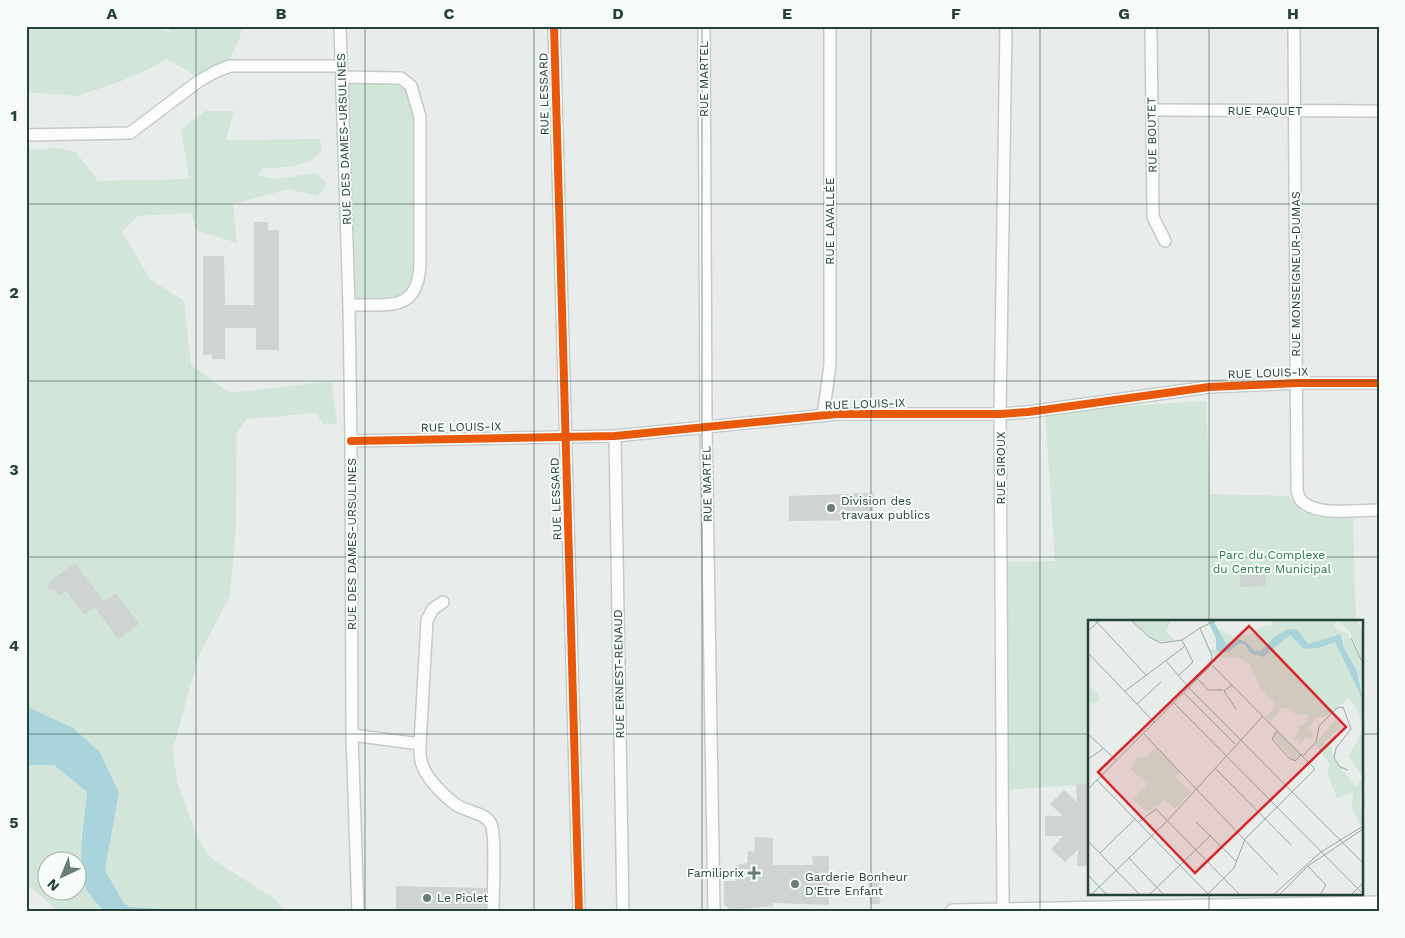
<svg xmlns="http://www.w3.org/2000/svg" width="1405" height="938" viewBox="0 0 1405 938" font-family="'Work Sans',sans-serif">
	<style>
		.green { fill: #d1e6d8; fill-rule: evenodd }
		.water { fill: #a9d4db }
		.building { fill: #cfd4d2 }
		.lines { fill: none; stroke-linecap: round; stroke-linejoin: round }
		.street-casing { stroke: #c5cac8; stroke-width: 14 }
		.secondary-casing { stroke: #c3cbc8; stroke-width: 18 }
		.street { stroke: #fcfcfc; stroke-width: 11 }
		.secondary { stroke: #fcfcfc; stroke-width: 15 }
		.cycleway-casing { stroke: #f7fbf9; stroke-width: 11 }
		.cycleway { stroke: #e8590c; stroke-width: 8 }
		.grid { fill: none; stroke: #24423a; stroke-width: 1; stroke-opacity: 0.55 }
		.poi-dot { fill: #697e78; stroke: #f7fbf9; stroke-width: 2 }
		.labels { text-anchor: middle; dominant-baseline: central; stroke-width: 4; stroke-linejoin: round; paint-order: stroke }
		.street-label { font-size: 12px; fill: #24423a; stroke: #f7fbf9 }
		.poi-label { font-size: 12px; fill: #24423a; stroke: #f7fbf9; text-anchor: start }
		.park-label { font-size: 12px; fill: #2d7a4b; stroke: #f7fbf9 }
		.inset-road { fill: none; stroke: #9aa9a4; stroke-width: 1 }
		.view { fill: #d62828; fill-opacity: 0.15; stroke: #d62828; stroke-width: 2.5 }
		.inset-edge { fill: none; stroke: #24423a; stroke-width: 2.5 }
		.neatline { fill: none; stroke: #24423a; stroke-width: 2 }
		.grid-label { font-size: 16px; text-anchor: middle; font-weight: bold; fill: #24423a }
	</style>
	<rect width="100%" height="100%" fill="#e8edeb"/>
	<g class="green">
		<path d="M34 26H151L169 32V26H242L240 37 229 61 194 75 167 59 149 69 119 82 77 96 26 92V30L28 28Z"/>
		<path d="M342 77 395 78 416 99 420 262 408 299 349 305Z"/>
		<path d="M205 111H234L226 140 320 139 322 151C309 167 283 168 263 168L258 175 276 179 315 173 327 183 318 196 288 189 233 204 237 243 196 230 191 213 138 216 122 232 150 279 184 301 191 365 230 393 332 381 337 424H323L316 413 247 419 237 432 236 528 230 596 199 655 173 748 177 782 199 841 212 859 275 899 286 912H216L130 907 123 902 105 870 119 793 100 752 73 728 30 708H26V149L45 150 52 147 76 152 98 181 189 179 181 130Z"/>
		<path d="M1206 401 1210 494 1289 496 1302 511 1320 517H1353L1356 622H1089V784L1006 790 1002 562 1055 561 1045 411Z"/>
		<path d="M26 765H54L87 792 81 837 88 890 104 912H59L35 891 26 886ZM48 860H78V890H48Z"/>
	</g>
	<path class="water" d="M26 708H30L73 728 100 752 119 793 105 870 123 902 130 907 216 912H104C99 905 91 897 87 890 76 863 84 820 87 792L54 765H26Z"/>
	<g class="building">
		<path d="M254 222H268V230H279V350H256V328H225V359H212V355H203V256H224L225 305H254Z"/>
		<path d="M874 493 873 520 789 521V496Z"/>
		<path d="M75 563 104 602 116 593 139 624 118 639 95 607 84 615 66 591 59 596 55 591 48 589 49 582Z"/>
		<path d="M1266 571V586L1240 587V572Z"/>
		<path d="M1076 784H1089V866H1077L1078 850 1065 862 1051 849 1063 836H1045V816H1063L1050 804 1064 790 1077 802Z"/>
		<path d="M755 837 773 838V865H813L812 856H829V905L773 903V906L742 909H730L724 905V881H735L736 865 747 863 748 851 754 852Z"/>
		<path d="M868 878H878L880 904H870Z"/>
		<path d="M396 886 486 888V912L396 909Z"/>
	</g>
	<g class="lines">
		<defs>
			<g id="street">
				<path d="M340 26 349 305 351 441 352 735 358 912"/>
				<path d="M554 26 579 912"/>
				<path d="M704 26 706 428 714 912"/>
				<path d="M1151 26 1153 217 1165 241"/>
				<path d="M1294 26 1297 490C1298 495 1299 500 1304 503 1321 516 1358 510 1379 510"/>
				<path d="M342 77 401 78 411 86 420 117V262C419 313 390 304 349 305"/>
				<path d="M1152 110 1379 111"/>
				<path d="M26 135 130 133 199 81 217 71 230 66H341"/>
				<path d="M823 416 830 365V26"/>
				<path d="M615 436 623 912"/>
				<path d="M351 441 615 436 837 414H1000L1028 412 1209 387 1297 383H1379"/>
				<path d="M352 735 420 744 427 620 433 609 443 602"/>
				<path d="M420 744C420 752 419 759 423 767 428 780 449 802 462 808 471 812 486 814 491 824 496 833 493 897 493 912"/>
				<path d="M1003 910 1000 414 1006 26"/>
			</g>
			<path id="secondary" d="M953 912 1379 904"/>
		</defs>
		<use href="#street" class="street-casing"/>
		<use href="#secondary" class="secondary-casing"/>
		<use href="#street" class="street"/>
		<use href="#secondary" class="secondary"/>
		<defs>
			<g id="cycleway">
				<path d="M554 26 579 912"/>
				<path d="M351 441 615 436 837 414H1000L1028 412 1209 387 1297 383H1379"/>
			</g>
		</defs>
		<use href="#cycleway" class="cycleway-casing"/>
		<use href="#cycleway" class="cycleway"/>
	</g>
	<path class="grid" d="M196 26V912M365 26V912M534 26V912M702 26V912M871 26V912M1040 26V912M1209 26V622M26 204H1379M26 381H1379M26 557H1379M26 734H1089M1361 734H1379M1209 894V912"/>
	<g class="poi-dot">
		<circle cx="831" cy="508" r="5"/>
		<path d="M751.5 865.5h5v5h5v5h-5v5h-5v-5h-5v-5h5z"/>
		<circle cx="795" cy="884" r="5"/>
		<circle cx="427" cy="898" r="5"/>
	</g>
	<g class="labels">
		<g class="street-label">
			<text transform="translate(704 79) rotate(-90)">RUE MARTEL</text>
			<text transform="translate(544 94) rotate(-91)">RUE LESSARD</text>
			<text x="1265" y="111">RUE PAQUET</text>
			<text transform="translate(1152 135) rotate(-91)">RUE BOUTET</text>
			<text transform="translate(344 139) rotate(-92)">RUE DES DAMES-URSULINES</text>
			<text transform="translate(830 221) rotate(-90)">RUE LAVALLÉE</text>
			<text transform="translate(1296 274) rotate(-90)">RUE MONSEIGNEUR-DUMAS</text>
			<text transform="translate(1268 373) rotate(-2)">RUE LOUIS-IX</text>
			<text transform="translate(865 404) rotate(-2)">RUE LOUIS-IX</text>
			<text transform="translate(461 427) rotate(-1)">RUE LOUIS-IX</text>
			<text transform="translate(1001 468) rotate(-90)">RUE GIROUX</text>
			<text transform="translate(707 484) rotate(-91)">RUE MARTEL</text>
			<text transform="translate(556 499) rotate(-92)">RUE LESSARD</text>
			<text transform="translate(352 544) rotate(-90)">RUE DES DAMES-URSULINES</text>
			<text transform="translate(619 674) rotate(-91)">RUE ERNEST-RENAUD</text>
		</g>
		<g class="poi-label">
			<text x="841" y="501">Division des<tspan x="841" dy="14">travaux publics</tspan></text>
			<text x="744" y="873" text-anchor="end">Familiprix</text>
			<text x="805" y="877">Garderie Bonheur<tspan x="805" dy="14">D'Etre Enfant</tspan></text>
			<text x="437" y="898">Le Piolet</text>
		</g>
		<g class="park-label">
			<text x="1272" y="555">Parc du Complexe<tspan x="1272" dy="14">du Centre Municipal</tspan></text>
		</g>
	</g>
	<g transform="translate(1088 620)">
		<rect width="275" height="275" fill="#e8edeb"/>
		<path d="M43 0H83L78 11 88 22 67 21ZM218 0H248L246 8 260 14 275 46V72L269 51 255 26 254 15 220 24 210 10 186 17 173 31H167L163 26 144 21 138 24 129 9 144 16 162 15 174 7 184 5V1ZM250 0H268L275 11V42L262 12ZM202 15 216 29 231 28 247 22 275 80V106L270 92 258 95 270 91 261 78 238 97 229 98 220 108 225 112V117L222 120 219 116 210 125 212 116 207 121 204 119 212 110 208 106 216 104 221 95 207 94 200 88 193 89 183 101 178 97 188 85 172 67 162 45 150 37 127 38 122 29 140 32 152 23 170 37H175ZM0 64 10 75 11 80 5 85 0 80ZM248 99 253 107 237 122 243 127 246 140 269 167 275 158 272 181 275 204 272 205 264 188 265 172 249 178 240 155 241 143 227 124ZM189 111 214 134 207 141 184 117ZM275 111V157L260 136ZM68 127 92 151 87 157 103 172 87 189 77 180 59 192 45 179 60 164 42 149 50 137H59Z" fill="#d1e6d8"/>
		<path d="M119 0H125L138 24 148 19 157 21 167 31H173L186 17 200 9 210 10 220 24 253 14 255 26 269 51 275 80 247 22 231 28 216 29 202 15 175 37 163 34 157 25 152 23 141 32H131L128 30V18Z" fill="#a9d4db"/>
		<path class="inset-road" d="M7 0 58 55M43 0 61 17 73 23 94 20 112 8M0 11 12 0M263 18 275 44M0 33 67 103M78 41 102 69 275 243M91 55 105 42 94 20M110 59 120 70H135M144 65 136 71 148 89M37 71 96 27M96 73 147 124M86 83 275 274M49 84 73 62M189 111 184 119 201 138 207 141 214 134M0 114 28 140M56 114 190 255M215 136 228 122 231 106 249 88 255 87 263 109 248 128 246 138 252 147 260 150M0 139 15 129M127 148 203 225M9 160 120 274M0 169 122 46 124 36 112 8 129 0M51 202 68 189 152 275M108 202 149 242M0 221 52 275M12 233 47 199M41 238 76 275M220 246 238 265 232 275M0 255 19 275M3 275 79 201 175 96M61 275 123 215M119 275 146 248 157 219 227 149 124 45M185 275 233 232 275 206M191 275 220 246 275 209M263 275 275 263"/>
		<path class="view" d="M161 6 258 107 107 253 10 152Z"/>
		<rect width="275" height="275" class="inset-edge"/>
	</g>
	<rect width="1405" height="938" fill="none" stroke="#f7fbf9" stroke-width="55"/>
	<g transform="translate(62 876) rotate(224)"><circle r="24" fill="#f7fbf9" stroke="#a3b1ad"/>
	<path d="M0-4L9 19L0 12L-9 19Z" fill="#697e78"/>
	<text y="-8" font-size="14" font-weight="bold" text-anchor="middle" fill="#24423a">N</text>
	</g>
	<rect x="28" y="28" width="1350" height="882" class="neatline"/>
	<g class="grid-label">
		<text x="112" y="19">A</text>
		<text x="281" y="19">B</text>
		<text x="449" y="19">C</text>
		<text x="618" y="19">D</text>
		<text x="787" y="19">E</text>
		<text x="956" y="19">F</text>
		<text x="1124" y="19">G</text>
		<text x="1293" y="19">H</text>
		<text x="14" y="121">1</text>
		<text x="14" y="298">2</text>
		<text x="14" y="475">3</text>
		<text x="14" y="651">4</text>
		<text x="14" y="828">5</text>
	</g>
</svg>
